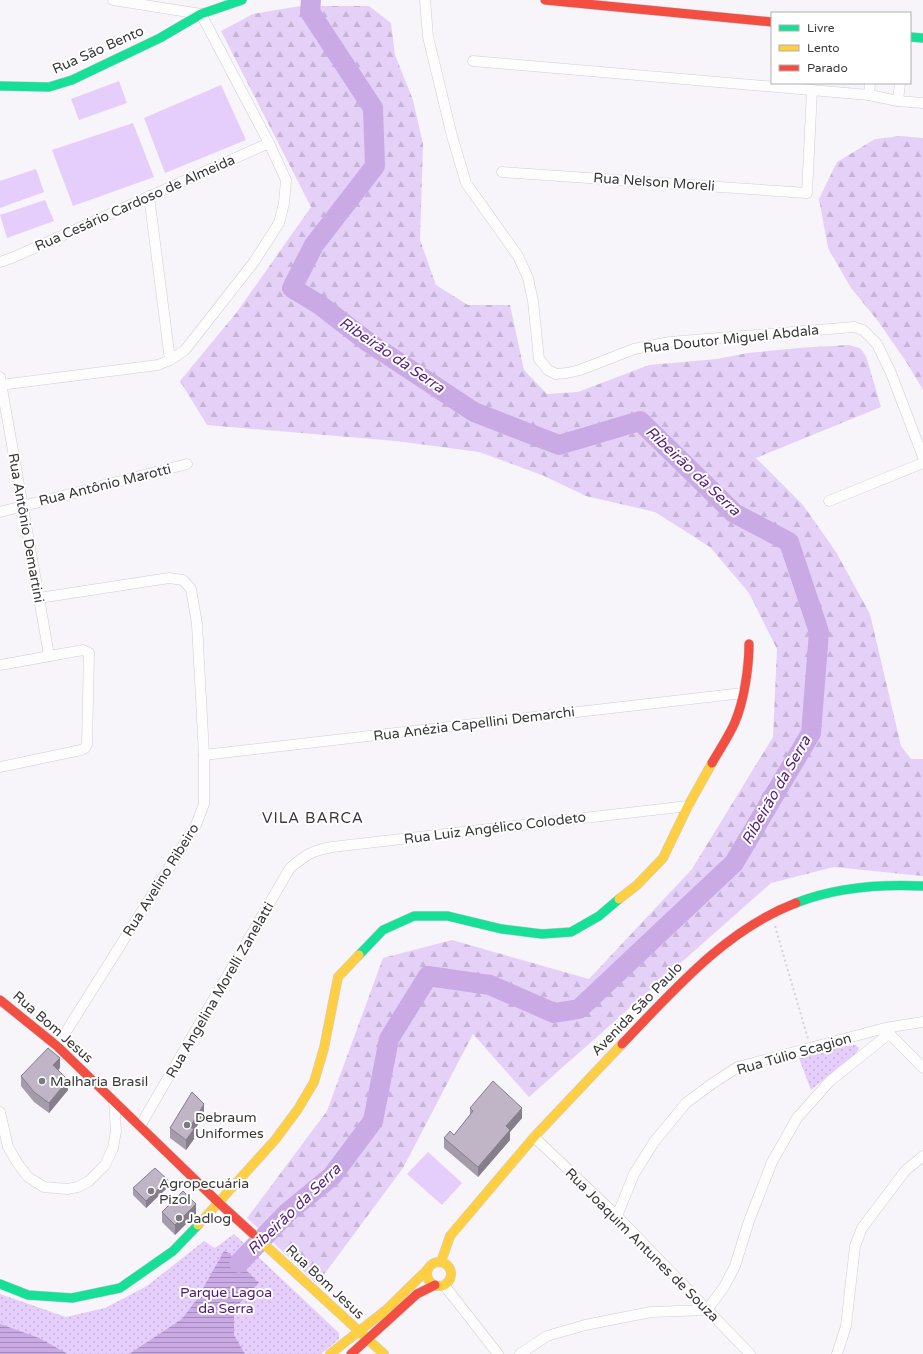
<svg xmlns="http://www.w3.org/2000/svg" width="923" height="1354" viewBox="0 0 923 1354" font-family="'Varela Round',sans-serif">
	<style>
		.grass { fill: url(#grass-dots) }
		.forest { fill: url(#forest-firs) }
		.pitch { fill: #e6cefc }
		.water { fill: url(#water-rules) }
		.lines { fill: none; stroke-linecap: round; stroke-linejoin: round }
		.river { stroke: #c9aae4; stroke-width: 20 }
		.street-casing { stroke: #cfced2; stroke-width: 11 }
		.fast-casing { stroke: #cfced2; stroke-width: 10 }
		.slow-casing { stroke: #cfced2; stroke-width: 10 }
		.jam-casing { stroke: #cfced2; stroke-width: 10 }
		.path { stroke: #d4d3d6; stroke-width: 2; stroke-dasharray: 2 3; stroke-linecap: butt }
		.street { stroke: #fefdfe; stroke-width: 10 }
		.fast { stroke: #16e098; stroke-width: 9 }
		.slow { stroke: #ffcf43; stroke-width: 9 }
		.jam { stroke: #f24e42; stroke-width: 9 }
		.wall { fill: #a49cab }
		.shaded-wall { fill: #867f8b }
		.building { fill: #bfb5c7; stroke: #867f8b }
		.poi-dot { fill: #7c7a7e; stroke: #fff; stroke-width: 1.5 }
		.labels { text-anchor: middle; dominant-baseline: central; stroke-width: 4; stroke-linejoin: round; paint-order: stroke }
		.street-label { font-size: 14px; fill: #39383b; stroke: #fff }
		.poi-label { font-size: 14px; fill: #39383b; stroke: #fff; text-anchor: start }
		.park-label { font-size: 14px; fill: #501775; stroke: #fff }
		.water-label { font-size: 15px; font-style: italic; fill: #571f7d; stroke: #fff }
		.neighbourhood-label { font-size: 15px; letter-spacing: 1px; fill: #3a363e; stroke: #fff }
	</style>
	<defs>
		<pattern id="grass-dots" width="8" height="8" patternUnits="userSpaceOnUse"><rect width="8" height="8" fill="#e6cefc"/><path d="M2 2h.1M6 6h.1" fill="none" stroke="#c6b2d9" stroke-width="1.8" stroke-linecap="round"/></pattern>
		<pattern id="forest-firs" width="22" height="20" patternUnits="userSpaceOnUse"><rect width="22" height="20" fill="#e5d1f8"/><path d="M5 1l3.5 6h-7zM16 11l3.5 6h-7z" fill="#c5b4d6"/></pattern>
		<pattern id="water-rules" width="6" height="5" patternUnits="userSpaceOnUse"><rect width="6" height="5" fill="#c9aae4"/><path d="M0 2.5h6" fill="none" stroke="#a48bba"/></pattern>
	</defs>
	<rect width="100%" height="100%" fill="#f7f4fa"/>
	<g class="grass">
		<path d="M855 1045 859 1048 856 1053 811 1090 799 1058 827 1049Z"/>
		<path d="M234 1234 339 1333V1339L321 1354H0V1294L66 1317 105 1308 147 1286 204 1241 215 1248Z"/>
	</g>
	<g class="forest">
		<path d="M300 6H369L391 23 395 55 413 100 423 144 420 240 436 285 468 305H510L524 370 547 394 578 392 649 365 717 359 748 353 798 348 848 345 860 348 866 356 881 407 756 458 803 505 836 552 870 614 901 746 911 759H923V876L834 867 771 883 529 1097 473 1034 403 1168 317 1284 247 1218 327 1111 383 958 452 940 589 979 692 869 773 737 777 649 749 593 710 547 655 512 586 496 542 475 479 452 396 441 207 425 180 381 237 312 311 207 221 31 253 14Z"/>
		<path d="M901 136 923 138V390L907 363 878 321 851 288 828 248 819 199 837 162 875 139Z"/>
	</g>
	<g class="pitch">
		<path d="M119 81 127 103 79 120 71 99Z"/>
		<path d="M221 85 246 140 165 173 144 118Z"/>
		<path d="M133 123 154 177 73 206 52 150Z"/>
		<path d="M36 169 44 192 0 208V181Z"/>
		<path d="M45 200 54 221 7 238 0 215Z"/>
		<path d="M428 1152 462 1183 442 1205 407 1174Z"/>
	</g>
	<g class="water">
		<path d="M224 1251 229 1253 259 1283 248 1294 239 1304 234 1316V1335L245 1354H129L182 1319 197 1299Z"/>
		<path d="M0 1324 39 1338 68 1354H0Z"/>
	</g>
	<g class="lines">
		<path class="river" d="M239 1263 287 1213 332 1176 373 1121 389 1039 428 976 490 985 554 1013 579 1009 734 863 811 733 819 632 789 542 734 513 640 421 559 445 474 412 368 342 320 305 292 288 314 245 375 166 373 108 310 12 311 0"/>
		<defs>
			<g id="street">
				<path d="M425 0 428 37 452 136 466 183 518 256 528 278 533 301 539 359 548 370 556 374 567 373 580 370 634 349 670 342 854 327 863 330 877 344 891 373 923 457"/>
				<path d="M473 61 869 95 898 101 923 103"/>
				<path d="M869 95 870 83"/>
				<path d="M898 101 900 83"/>
				<path d="M502 172 807 193 812 90"/>
				<path d="M149 196 170 360"/>
				<path d="M0 262 14 257 269 143"/>
				<path d="M0 377 49 655"/>
				<path d="M0 385 158 365 170 360 185 350 254 262 279 223 284 203 286 180 269 143 201 14 113 0"/>
				<path d="M829 501 923 463"/>
				<path d="M0 512 187 464"/>
				<path d="M39 598 169 578 183 580 191 589 197 624 204 755V804L196 825 57 1046"/>
				<path d="M0 665 83 650 89 653 87 744 85 748 81 750 0 767"/>
				<path d="M204 755 743 693"/>
				<path d="M885 1029 923 1068"/>
				<path d="M0 1112 8 1147 18 1164 28 1177 44 1187 67 1189 78 1187 89 1181 105 1165 113 1148 116 1131 114 1101"/>
				<path d="M140 1126 290 868C307 854 311 851 332 847L688 806"/>
				<path d="M534 1137 617 1216 750 1354"/>
				<path d="M617 1216 634 1174 654 1142 686 1103 713 1083 738 1067 885 1028 923 1022"/>
				<path d="M444 1285 498 1354"/>
				<path d="M520 1354 547 1336 585 1325 651 1312 707 1310 724 1287 735 1266 749 1221 772 1162 797 1118 830 1081 890 1033"/>
				<path d="M837 1354 846 1326 855 1246 862 1228 905 1171 923 1156"/>
			</g>
			<g id="fast">
				<path d="M910 37 923 38"/>
				<path d="M0 86 49 87 72 80 160 38 201 14 242 0"/>
				<path d="M796 903C836 887 880 884 923 886"/>
				<path d="M359 955 383 930 414 916H448L502 929 542 934 571 932 599 916 619 899"/>
				<path d="M0 1284 28 1295 72 1298 120 1288 173 1251 198 1225"/>
			</g>
			<g id="slow">
				<path d="M619 899 637 885 663 858 688 806 712 763"/>
				<path d="M198 1225 275 1140 298 1109 314 1082 324 1048 338 977 359 955"/>
				<path d="M253 1234 384 1354"/>
				<circle cx="439" cy="1274" r="12"/>
				<path d="M441 1262 450 1236 534 1137 622 1044"/>
				<path d="M330 1354 386 1310 428 1269"/>
			</g>
			<g id="jam">
				<path d="M545 0 772 22"/>
				<path d="M712 763C720 749 729 736 735 722 744 701 749 667 749 644"/>
				<path d="M0 1000 57 1046 219 1203 253 1234"/>
				<path d="M622 1044C674 990 725 930 796 903"/>
				<path d="M351 1354 417 1294 435 1285"/>
			</g>
		</defs>
		<use href="#street" class="street-casing"/>
		<use href="#fast" class="fast-casing"/>
		<use href="#slow" class="slow-casing"/>
		<use href="#jam" class="jam-casing"/>
		<path class="path" d="M775 926 808 1039"/>
		<use href="#street" class="street"/>
		<use href="#fast" class="fast"/>
		<use href="#slow" class="slow"/>
		<use href="#jam" class="jam"/>
	</g>
	<g class="wall">
		<path d="M60 1068 58 1070 68 1090 49 1113 34 1102 21 1086V1076Z"/>
		<path d="M470 1108 522 1118 510 1132V1140L478 1177 444 1148V1138L454 1135 470 1115Z"/>
		<path d="M204 1114 194 1131V1139L186 1150 170 1138V1128Z"/>
		<path d="M168 1187 146 1208 133 1195V1188Z"/>
		<path d="M162 1212 196 1214 175 1235 162 1222Z"/>
	</g>
	<g class="shaded-wall">
		<path d="M60 1058V1068L53 1075V1065Z"/>
		<path d="M68 1080V1090L49 1113V1103Z"/>
		<path d="M204 1104V1114L194 1131V1139L186 1150V1140L190 1127Z"/>
		<path d="M522 1108V1118L510 1132V1140L478 1177V1167L506 1126Z"/>
		<path d="M168 1180V1187L146 1208V1201Z"/>
		<path d="M196 1204V1214L175 1235V1225Z"/>
	</g>
	<g class="building">
		<path d="M48 1048 60 1058 53 1065 68 1080 49 1103 34 1092 21 1076Z"/>
		<path d="M493 1081 522 1108 506 1126 510 1130 478 1167 444 1138 450 1131 454 1135 473 1111 470 1108Z"/>
		<path d="M192 1092 204 1104 190 1127 194 1129 186 1140 170 1128Z"/>
		<path d="M155 1168 168 1180 146 1201 133 1188Z"/>
		<path d="M183 1191 196 1204 175 1225 162 1212Z"/>
	</g>
	<g class="poi-dot">
		<circle cx="42" cy="1081" r="4"/>
		<circle cx="187" cy="1125" r="4"/>
		<circle cx="151" cy="1191" r="4"/>
		<circle cx="179" cy="1218" r="4"/>
	</g>
	<g class="labels">
		<g class="street-label">
			<text transform="translate(98 50) rotate(-24)">Rua São Bento</text>
			<text transform="translate(654 182) rotate(4)">Rua Nelson Moreli</text>
			<text transform="translate(135 203) rotate(-24)">Rua Cesário Cardoso de Almeida</text>
			<text transform="translate(731 339) rotate(-6)">Rua Doutor Miguel Abdala</text>
			<text transform="translate(105 485) rotate(-14)">Rua Antônio Marotti</text>
			<text transform="translate(26 528) rotate(80)">Rua Antônio Demartini</text>
			<text transform="translate(474 724) rotate(-7)">Rua Anézia Capellini Demarchi</text>
			<text transform="translate(495 828) rotate(-7)">Rua Luiz Angélico Colodeto</text>
			<text transform="translate(161 880) rotate(-58)">Rua Avelino Ribeiro</text>
			<text transform="translate(220 990) rotate(-60)">Rua Angelina Morelli Zanelatti</text>
			<text transform="translate(637 1009) rotate(-46)">Avenida São Paulo</text>
			<text transform="translate(53 1027) rotate(41)">Rua Bom Jesus</text>
			<text transform="translate(794 1054) rotate(-16)">Rua Túlio Scagion</text>
			<text transform="translate(642 1245) rotate(45)">Rua Joaquim Antunes de Souza</text>
			<text transform="translate(325 1282) rotate(43)">Rua Bom Jesus</text>
		</g>
		<g class="poi-label">
			<text x="50" y="1081">Malharia Brasil</text>
			<text x="195" y="1117">Debraum<tspan x="195" dy="16">Uniformes</tspan></text>
			<text x="159" y="1183">Agropecuária<tspan x="159" dy="16">Pizol</tspan></text>
			<text x="187" y="1218">Jadlog</text>
		</g>
		<g class="park-label">
			<text x="226" y="1292">Parque Lagoa<tspan x="226" dy="16">da Serra</tspan></text>
		</g>
		<g class="water-label">
			<text transform="translate(392 355) rotate(34)">Ribeirão da Serra</text>
			<text transform="translate(693 471) rotate(43)">Ribeirão da Serra</text>
			<text transform="translate(776 790) rotate(-60)">Ribeirão da Serra</text>
			<text transform="translate(294 1209) rotate(-44)">Ribeirão da Serra</text>
		</g>
		<g class="neighbourhood-label">
			<text x="313" y="818">VILA BARCA</text>
		</g>
	</g>
	<rect x="771" y="12" width="140" height="72" fill="#ffffff" stroke="#b0afb1"/>
	<rect x="779" y="25" width="20" height="6" fill="#16e098" stroke="#b0afb1"/>
	<text x="807" y="32" font-size="12" fill="#39383b">Livre</text>
	<rect x="779" y="45" width="20" height="6" fill="#ffcf43" stroke="#b0afb1"/>
	<text x="807" y="52" font-size="12" fill="#39383b">Lento</text>
	<rect x="779" y="65" width="20" height="6" fill="#f24e42" stroke="#b0afb1"/>
	<text x="807" y="72" font-size="12" fill="#39383b">Parado</text>
</svg>
